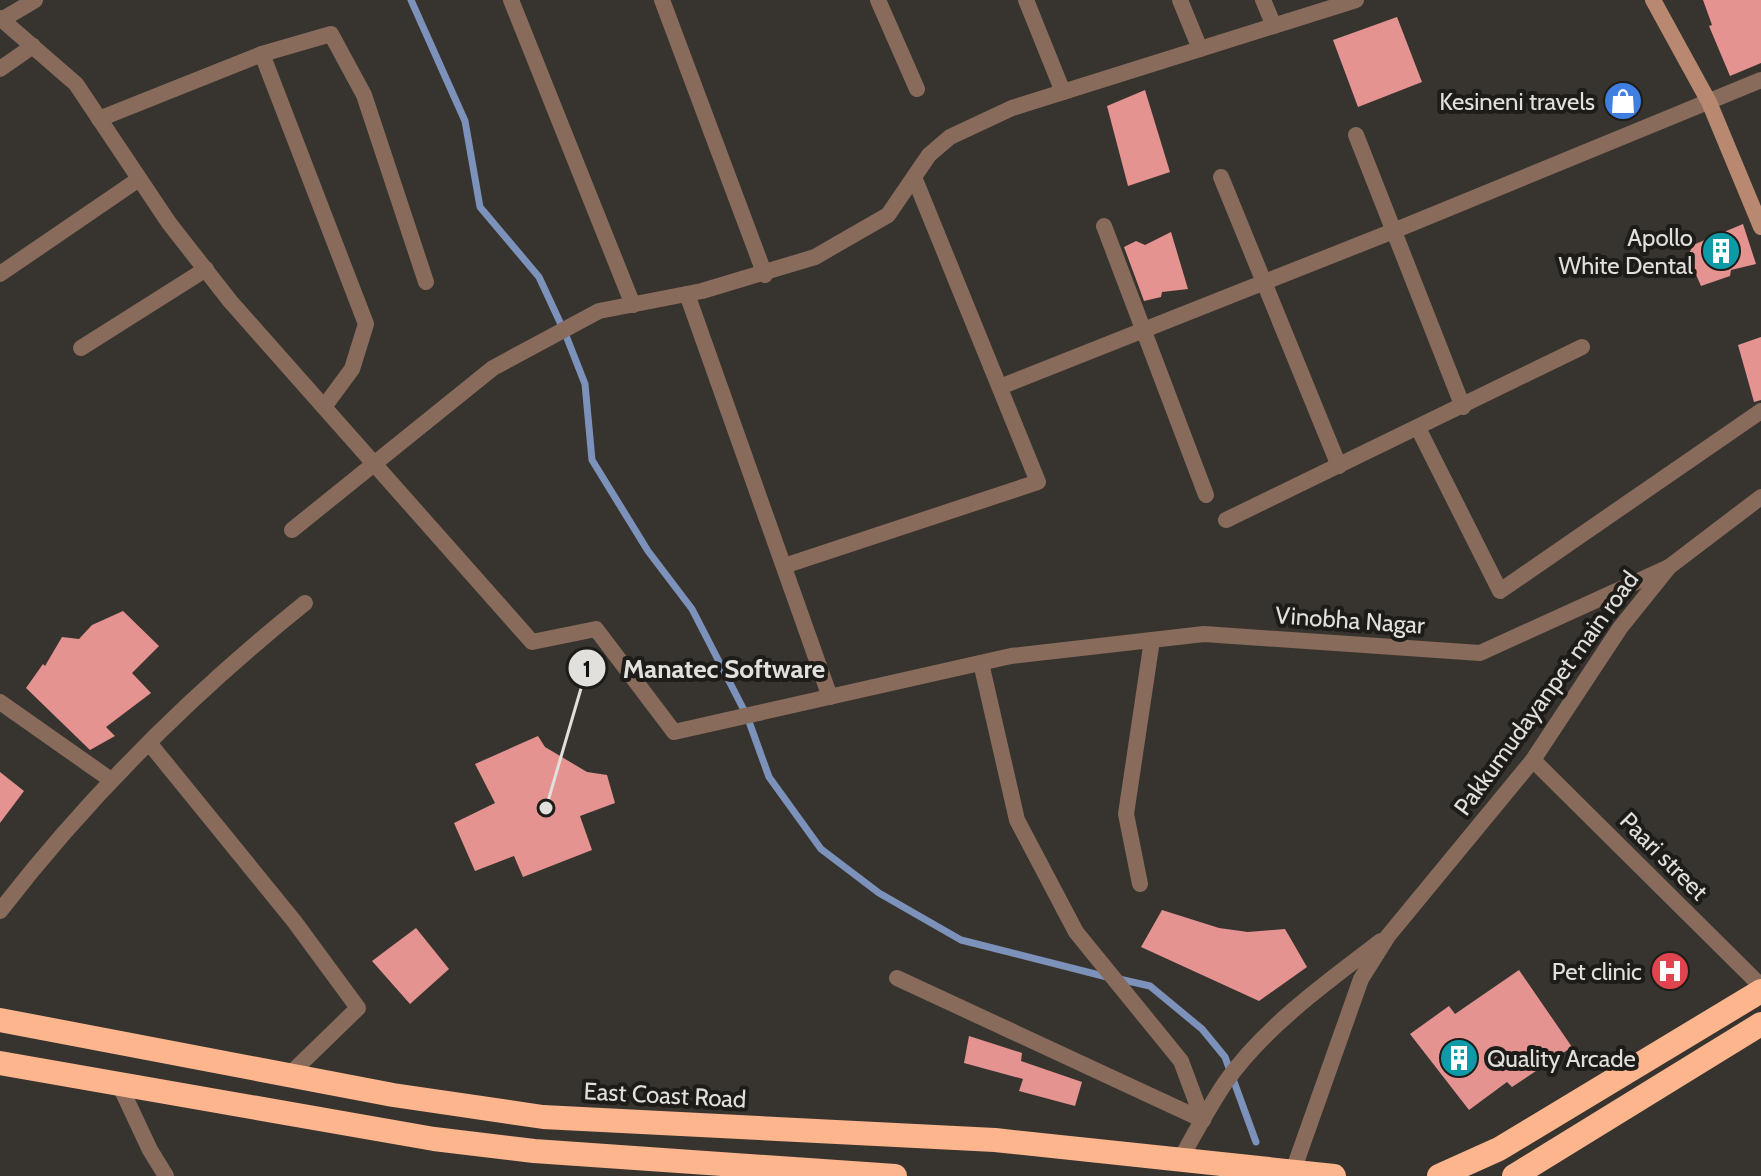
<svg xmlns="http://www.w3.org/2000/svg" width="1761" height="1176" viewBox="0 0 1761 1176" font-family="Cabin,sans-serif">
	<style>
		.lines { fill: none; stroke-linecap: round; stroke-linejoin: round }
		.stream { stroke: #7c92ba; stroke-width: 7 }
		.building { fill: #e49391 }
		.street { stroke: #896b5b; stroke-width: 16 }
		.secondary { stroke: #b88970; stroke-width: 16 }
		.highway { stroke: #fdb58d; stroke-width: 24 }
		.labels { text-anchor: middle; dominant-baseline: central; stroke-width: 8; stroke-linejoin: round; paint-order: stroke }
		.poi-label { font-size: 24px; fill: #e1e0dc; stroke: #1d1c19; text-anchor: end }
		.street-label { font-size: 24px; fill: #e1e0dc; stroke: #1d1c19 }
		.leader { fill: none; stroke: #e1e0dc; stroke-width: 3 }
		.callout-dot { fill: #e1e0dc; stroke: #1d1c19; stroke-width: 3 }
		.mark-label { font-size: 24px; text-anchor: middle; font-weight: bold; fill: #111 }
		.callout-label { font-size: 26px; text-anchor: middle; font-weight: bold; fill: #e1e0dc; stroke: #1d1c19; stroke-width: 8; stroke-linejoin: round; paint-order: stroke }
	</style>
	<rect width="100%" height="100%" fill="#37342f"/>
	<g class="lines">
		<g class="stream">
			<path d="M411 0 465 121 480 207 539 277 565 333 585 384 592 460 648 551 692 609 747 716 769 777 821 849 879 893 961 940 1107 977"/>
			<path d="M1119 979 1150 986 1202 1029 1225 1057 1256 1142"/>
		</g>
	</g>
	<g class="building">
		<path d="M1703 0H1761V63L1730 76 1709 26 1712 25Z"/>
		<path d="M1397 17 1422 82 1358 107 1333 40Z"/>
		<path d="M1145 90 1170 172 1128 186 1107 106Z"/>
		<path d="M1743 224 1756 264 1731 270 1730 276 1701 286 1688 256 1693 245Z"/>
		<path d="M1171 232 1188 289 1162 292 1161 297 1144 301 1124 247 1136 241 1145 245Z"/>
		<path d="M1761 337V400L1754 402 1738 345Z"/>
		<path d="M123 611 159 646 132 673 151 693 106 727 115 736 90 750 26 688 43 664 45 666 62 637 79 639 92 625Z"/>
		<path d="M538 736 545 747 587 772 607 775 615 803 580 816 592 850 523 877 514 856 475 871 454 823 495 803 475 764Z"/>
		<path d="M0 772 24 791 0 823Z"/>
		<path d="M1162 910 1219 928 1248 932 1285 929 1307 967 1259 1001 1141 947Z"/>
		<path d="M416 928 449 969 410 1004 372 961Z"/>
		<path d="M1519 970 1572 1047 1512 1087 1507 1082 1469 1110 1410 1034 1449 1006 1455 1014Z"/>
		<path d="M969 1036 1022 1053 1021 1061 1082 1082 1075 1106 1019 1091 1023 1079 964 1063Z"/>
	</g>
	<g class="lines">
		<g class="street">
			<path d="M511 0 633 305"/>
			<path d="M662 0 765 275"/>
			<path d="M878 0 917 89"/>
			<path d="M1026 0 1063 92"/>
			<path d="M1180 0 1200 49"/>
			<path d="M1263 0 1274 26"/>
			<path d="M0 18 76 84 169 223 230 301 532 642 596 629 674 732 1011 656 1204 634 1480 653 1669 567"/>
			<path d="M3 19 35 0"/>
			<path d="M262 54 366 324 352 369 324 407"/>
			<path d="M0 69 33 46"/>
			<path d="M99 119 262 54 331 34 364 95 426 282"/>
			<path d="M1356 135 1463 407"/>
			<path d="M1221 177 1339 466"/>
			<path d="M1104 226 1206 495"/>
			<path d="M0 274 139 179"/>
			<path d="M687 294 830 697"/>
			<path d="M81 348 206 269"/>
			<path d="M1000 387 1391 232 1761 80"/>
			<path d="M1418 428 1500 591 1761 411"/>
			<path d="M1226 520 1582 347"/>
			<path d="M292 530 493 368 599 311 702 291 815 257 888 215 929 155 950 137 1012 108 1356 0"/>
			<path d="M784 566 1038 482 914 177"/>
			<path d="M981 663 1017 820 1076 932 1181 1061 1203 1120"/>
			<path d="M0 702 111 780"/>
			<path d="M150 744 294 921 358 1008 288 1076"/>
			<path d="M1533 760 1761 986"/>
			<path d="M1140 884 1126 814 1152 640"/>
			<path d="M0 911C88 797 193 693 305 603"/>
			<path d="M897 978 1203 1120"/>
			<path d="M120 1086 150 1150 166 1176"/>
			<path d="M1181 1158C1195 1133 1209 1107 1225 1083 1263 1028 1328 981 1381 941"/>
			<path d="M1293 1171 1361 979 1388 936 1533 760 1620 628 1669 567 1761 497"/>
		</g>
		<path class="secondary" d="M1653 0 1709 102 1761 227"/>
		<g class="highway">
			<path d="M0 1020 393 1095 543 1117 995 1140 1334 1176"/>
			<path d="M0 1063 434 1139 534 1151 895 1176"/>
			<path d="M1439 1176 1499 1149 1761 991"/>
			<path d="M1514 1176 1761 1024"/>
		</g>
	</g>
	<defs>
		<symbol id="shop-disc" viewBox="-11 -11 22 22"><circle r="9.5" fill="#3f7fe0" stroke="#1d1c19"/><path d="M-5-2.5h2.3a2.7 3.5 0 0 1 5.4 0H5L5.5 6h-11ZM-1.5-2.5h3a1.5 2.3 0 0 0-3 0Z" fill="#fff"/></symbol>
		<symbol id="building-disc" viewBox="-11 -11 22 22"><circle r="9.5" fill="#0f9aa8" stroke="#1d1c19"/><path d="M-4-6H4V6H1V3H-1V6H-4ZM-2.5-4.3h1.7v1.8h-1.7ZM.8-4.3h1.7v1.8H.8ZM-2.5-1h1.7V.8h-1.7ZM.8-1h1.7V.8H.8Z" fill="#fff"/></symbol>
		<symbol id="hospital-disc" viewBox="-11 -11 22 22"><circle r="9.5" fill="#e0444e" stroke="#1d1c19"/><path d="M-5-5h3v3.5h4V-5h3V5h-3V1.5h-4V5h-3Z" fill="#fff"/></symbol>
	</defs>
	<g fill-rule="evenodd">
		<use href="#shop-disc" x="1601" y="79" width="44" height="44"/>
		<use href="#building-disc" x="1699" y="229" width="44" height="44"/>
		<use href="#hospital-disc" x="1648" y="949" width="44" height="44"/>
		<use href="#building-disc" x="1437" y="1036" width="44" height="44"/>
	</g>
	<g class="labels">
		<g class="poi-label">
			<text x="1595" y="101">Kesineni travels</text>
			<text x="1693" y="237">Apollo<tspan x="1693" dy="28">White Dental</tspan></text>
			<text x="1642" y="971">Pet clinic</text>
			<text x="1487" y="1058" text-anchor="start">Quality Arcade</text>
		</g>
		<g class="street-label">
			<text transform="translate(1350 620) rotate(4)">Vinobha Nagar</text>
			<text transform="translate(1546 693) rotate(-54)">Pakkumudayanpet main road</text>
			<text transform="translate(1664 856) rotate(45)">Paari street</text>
			<text transform="translate(665 1095) rotate(3)">East Coast Road</text>
		</g>
	</g>
	<path class="leader" d="M546 808L587 668"/>
	<g class="callout-dot">
		<circle cx="546" cy="808" r="8"/>
		<circle cx="587" cy="668" r="20"/>
	</g>
	<g class="mark-label">
		<text x="587" y="677">1</text>
	</g>
	<g class="callout-label">
		<text x="724" y="678">Manatec Software</text>
	</g>
</svg>
